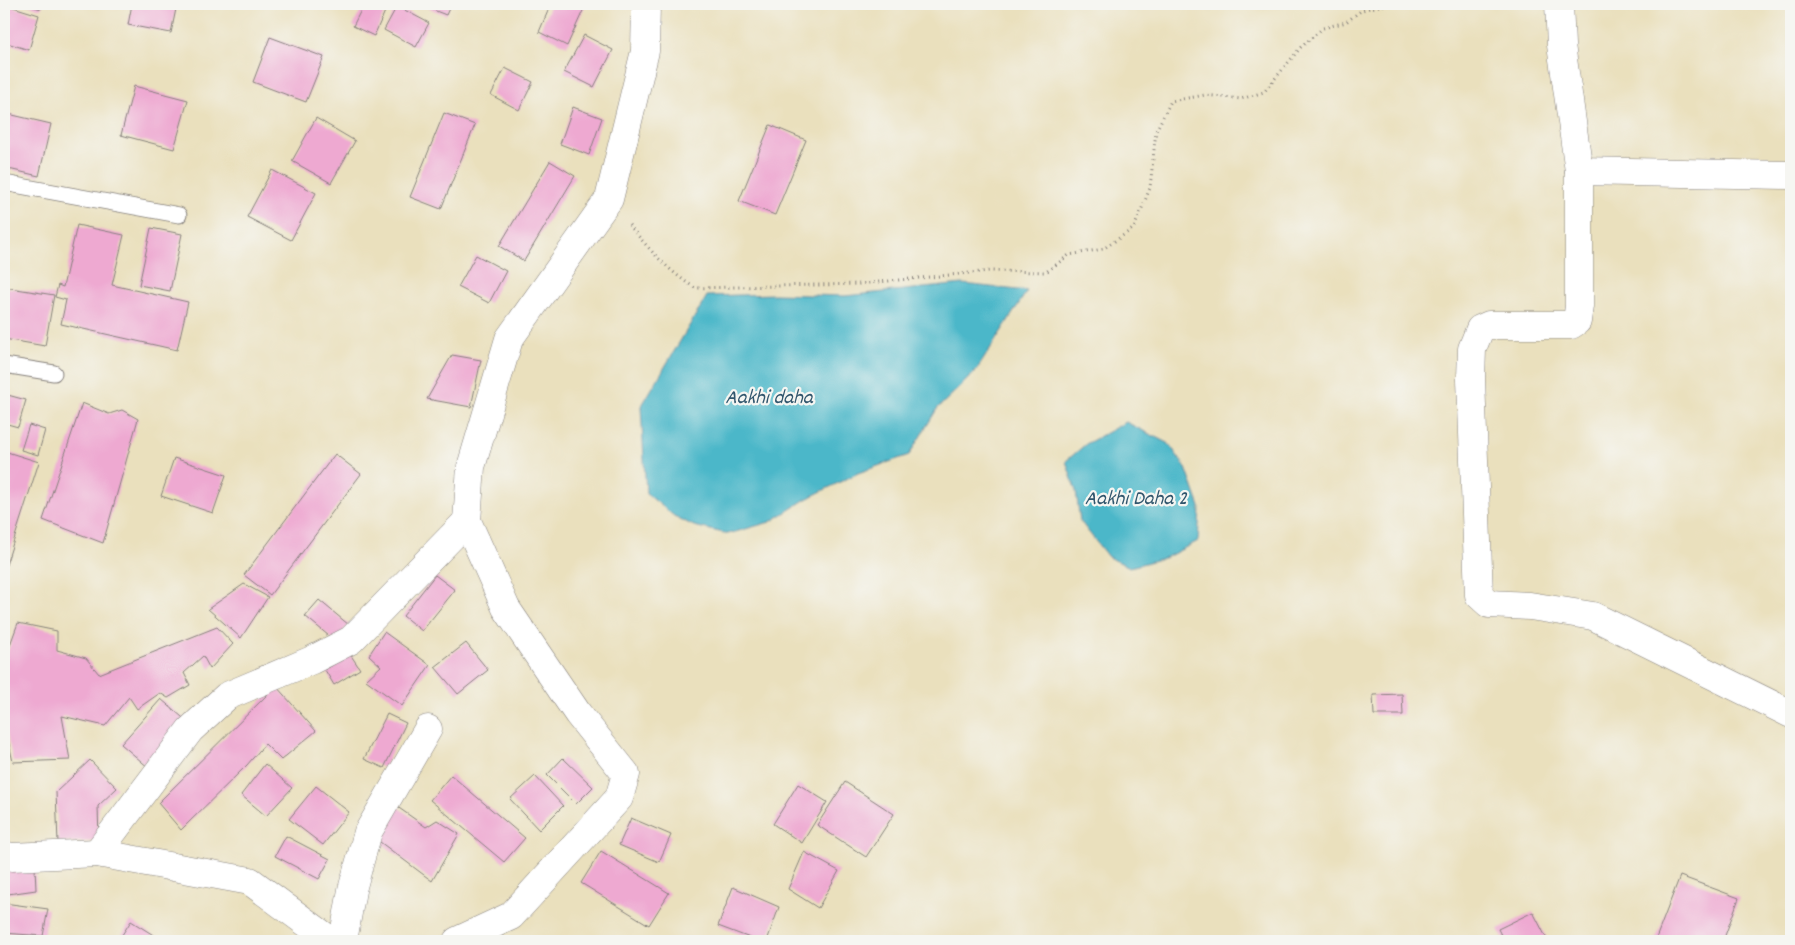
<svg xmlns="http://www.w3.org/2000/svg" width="1795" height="945" viewBox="0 0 1795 945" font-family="Dekko,sans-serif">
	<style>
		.water { fill: #4cb7c9; stroke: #376c82 }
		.building { fill: #eea9d1 }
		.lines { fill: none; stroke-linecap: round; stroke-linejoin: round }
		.lane-casing { stroke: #86817c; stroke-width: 17 }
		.street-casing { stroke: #86817c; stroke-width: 29 }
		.secondary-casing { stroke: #86817c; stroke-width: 29 }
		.path { stroke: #86817c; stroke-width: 3; stroke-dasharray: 1 4; stroke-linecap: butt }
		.lane { stroke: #fff; stroke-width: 15 }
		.street { stroke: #fff; stroke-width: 28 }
		.secondary { stroke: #fff; stroke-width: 28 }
		.labels { text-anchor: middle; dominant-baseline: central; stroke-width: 4.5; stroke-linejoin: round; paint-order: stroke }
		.water-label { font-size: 21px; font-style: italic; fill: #31566d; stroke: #f6f6f2 }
	</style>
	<rect width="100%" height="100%" fill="#f6f6f2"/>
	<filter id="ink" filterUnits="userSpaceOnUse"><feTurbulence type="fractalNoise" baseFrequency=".02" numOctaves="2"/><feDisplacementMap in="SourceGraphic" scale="10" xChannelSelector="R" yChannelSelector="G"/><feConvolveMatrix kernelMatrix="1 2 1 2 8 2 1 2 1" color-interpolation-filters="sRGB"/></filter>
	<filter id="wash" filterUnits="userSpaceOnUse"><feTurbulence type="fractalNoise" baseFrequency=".0096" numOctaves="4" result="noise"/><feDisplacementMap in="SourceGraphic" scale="20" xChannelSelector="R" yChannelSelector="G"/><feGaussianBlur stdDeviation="1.12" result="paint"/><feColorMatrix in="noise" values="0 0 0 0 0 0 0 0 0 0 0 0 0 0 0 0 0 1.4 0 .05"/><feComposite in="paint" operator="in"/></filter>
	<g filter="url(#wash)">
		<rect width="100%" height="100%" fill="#eae0bd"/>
		<g class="water">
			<path d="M963 284 1027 291 976 371 937 409 909 455 858 473 806 499 770 522 728 534 694 526 674 516 646 493 641 407 707 296 775 294 845 296Z"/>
			<path d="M1126 422 1169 444 1186 468 1200 507 1198 541 1167 557 1130 567 1108 557 1080 521 1076 491 1066 461 1086 444Z"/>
		</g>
		<g id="blocks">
			<g class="building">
				<path d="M25 4H43L41 9Z"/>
				<path d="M132 4H177L171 33 128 25Z"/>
				<path d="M364 4H380L387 7 374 36 353 26Z"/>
				<path d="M418 4H451L446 15Z"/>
				<path d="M551 4H586L567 46 539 32Z"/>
				<path d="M7 5 39 15 29 50 4 42V17Z"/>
				<path d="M397 6 429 23 416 47 384 30Z"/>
				<path d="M584 35 613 50 594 87 564 72Z"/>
				<path d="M270 37 324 57 306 102 253 82Z"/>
				<path d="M505 68 533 82 519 110 491 95Z"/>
				<path d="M134 86 188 100 174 149 121 135Z"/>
				<path d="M573 107 602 118 589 155 560 144Z"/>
				<path d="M4 113 51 124 39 176 4 168Z"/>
				<path d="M444 113 475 125 441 209 410 197Z"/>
				<path d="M316 118 355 141 331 183 292 161Z"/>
				<path d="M770 125 806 140 775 215 739 201Z"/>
				<path d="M550 161 575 176 524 261 499 246Z"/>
				<path d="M272 170 316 193 291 240 247 217Z"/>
				<path d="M77 225 124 235 112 285 188 302 177 350 61 324 66 300 55 297 58 285 63 287Z"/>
				<path d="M151 228 182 234 170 291 139 285Z"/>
				<path d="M476 255 506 271 489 303 458 287Z"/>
				<path d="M4 287 54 295 45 346 4 339Z"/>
				<path d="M452 355 481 360 471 407 427 399Z"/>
				<path d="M4 394 26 400 18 427 4 423Z"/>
				<path d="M82 403 109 414 122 410 138 419 103 543 43 520Z"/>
				<path d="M29 425 45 430 38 455 21 450Z"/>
				<path d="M4 451 39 462 4 571Z"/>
				<path d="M335 454 361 474 270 595 244 575Z"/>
				<path d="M174 458 226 475 213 513 161 496Z"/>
				<path d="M435 575 455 590 422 631 403 616Z"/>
				<path d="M244 584 268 597 241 638 208 609Z"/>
				<path d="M319 600 349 625 335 641 305 616Z"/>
				<path d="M18 623 57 631V650L86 658 99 674 217 627 233 644 210 669 203 656 184 673 190 685 168 698 160 693 137 709 129 697 105 726 62 716 70 760 13 762 4 721V652L7 653Z"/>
				<path d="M384 632 430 665 402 706 366 680 381 666 369 655Z"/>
				<path d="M466 643 488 670 458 694 435 667Z"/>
				<path d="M350 654 360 669 334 685 325 670Z"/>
				<path d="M276 686 316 731 281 760 265 744 247 765 181 830 158 803Z"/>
				<path d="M1402 694 1403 715H1374L1373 695Z"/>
				<path d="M161 699 189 723 149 768 121 744Z"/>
				<path d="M387 714 406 723 384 768 364 759Z"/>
				<path d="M563 758 593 787 576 804 547 775Z"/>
				<path d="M90 760 117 788 98 806 99 841 58 843 56 792Z"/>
				<path d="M265 764 292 788 266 816 241 795Z"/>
				<path d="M451 775 525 838 504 862 430 800Z"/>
				<path d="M535 776 563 806 539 830 510 799Z"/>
				<path d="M845 782 894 814 866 857 817 825Z"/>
				<path d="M798 784 827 802 802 843 773 824Z"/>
				<path d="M316 786 349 812 323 845 289 819Z"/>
				<path d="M396 806 426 827 437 820 459 834 432 881 376 839Z"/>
				<path d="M631 818 671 835 659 862 619 845Z"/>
				<path d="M286 836 330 859 319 879 275 856Z"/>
				<path d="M601 851 669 893 649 925 581 883Z"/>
				<path d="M804 852 839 871 818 908 788 889Z"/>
				<path d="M4 864 35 867 36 890 8 894 4 898V889L8 894 4 883Z"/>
				<path d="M1680 876 1739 898 1723 941H1655Z"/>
				<path d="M733 887 779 907 767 941H758L718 926Z"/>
				<path d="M4 903 48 909 43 936 4 933Z"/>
				<path d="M1533 912 1548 941H1504L1498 929Z"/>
				<path d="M131 921 163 941H118Z"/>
			</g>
		</g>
	</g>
	<g filter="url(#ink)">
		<use href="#blocks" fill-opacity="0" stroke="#86817c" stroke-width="1"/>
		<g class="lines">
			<defs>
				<g id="lane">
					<path d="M4 183 179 215"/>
					<path d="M4 365 54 373"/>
				</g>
				<g id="street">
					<path d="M1559 4 1561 45 1579 171V306L1577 321 1571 325H1489L1480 329 1472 349 1471 379 1479 595 1489 604 1530 606 1593 616 1791 714"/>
					<path d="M1579 171 1791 175"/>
					<path d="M97 853 190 730 227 696 312 660 351 640 467 521"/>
					<path d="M4 855 12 857 97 853 250 881 331 941"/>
					<path d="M343 941 352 890 368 832 428 729"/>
				</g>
				<path id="secondary" d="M457 941 511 916 619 798 626 774 578 714 506 608 467 521 471 467 509 339 609 199 645 51 646 4"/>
			</defs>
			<use href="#lane" class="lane-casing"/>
			<use href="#street" class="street-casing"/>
			<use href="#secondary" class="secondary-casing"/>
			<path class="path" d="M629 225C649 249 668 271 695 288L859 284 990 271 1046 272 1069 255 1103 249 1134 228 1150 188 1156 131 1171 101 1205 95 1241 99 1264 92 1301 47 1323 28 1346 22 1362 10 1388 4"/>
			<use href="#lane" class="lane"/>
			<use href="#street" class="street"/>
			<use href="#secondary" class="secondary"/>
		</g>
	</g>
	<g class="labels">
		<g class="water-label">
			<text x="769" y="399">Aakhi daha</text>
			<text x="1136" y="500">Aakhi Daha 2</text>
		</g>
	</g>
	<rect width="1795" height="945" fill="none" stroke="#f6f6f2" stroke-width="20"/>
</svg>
